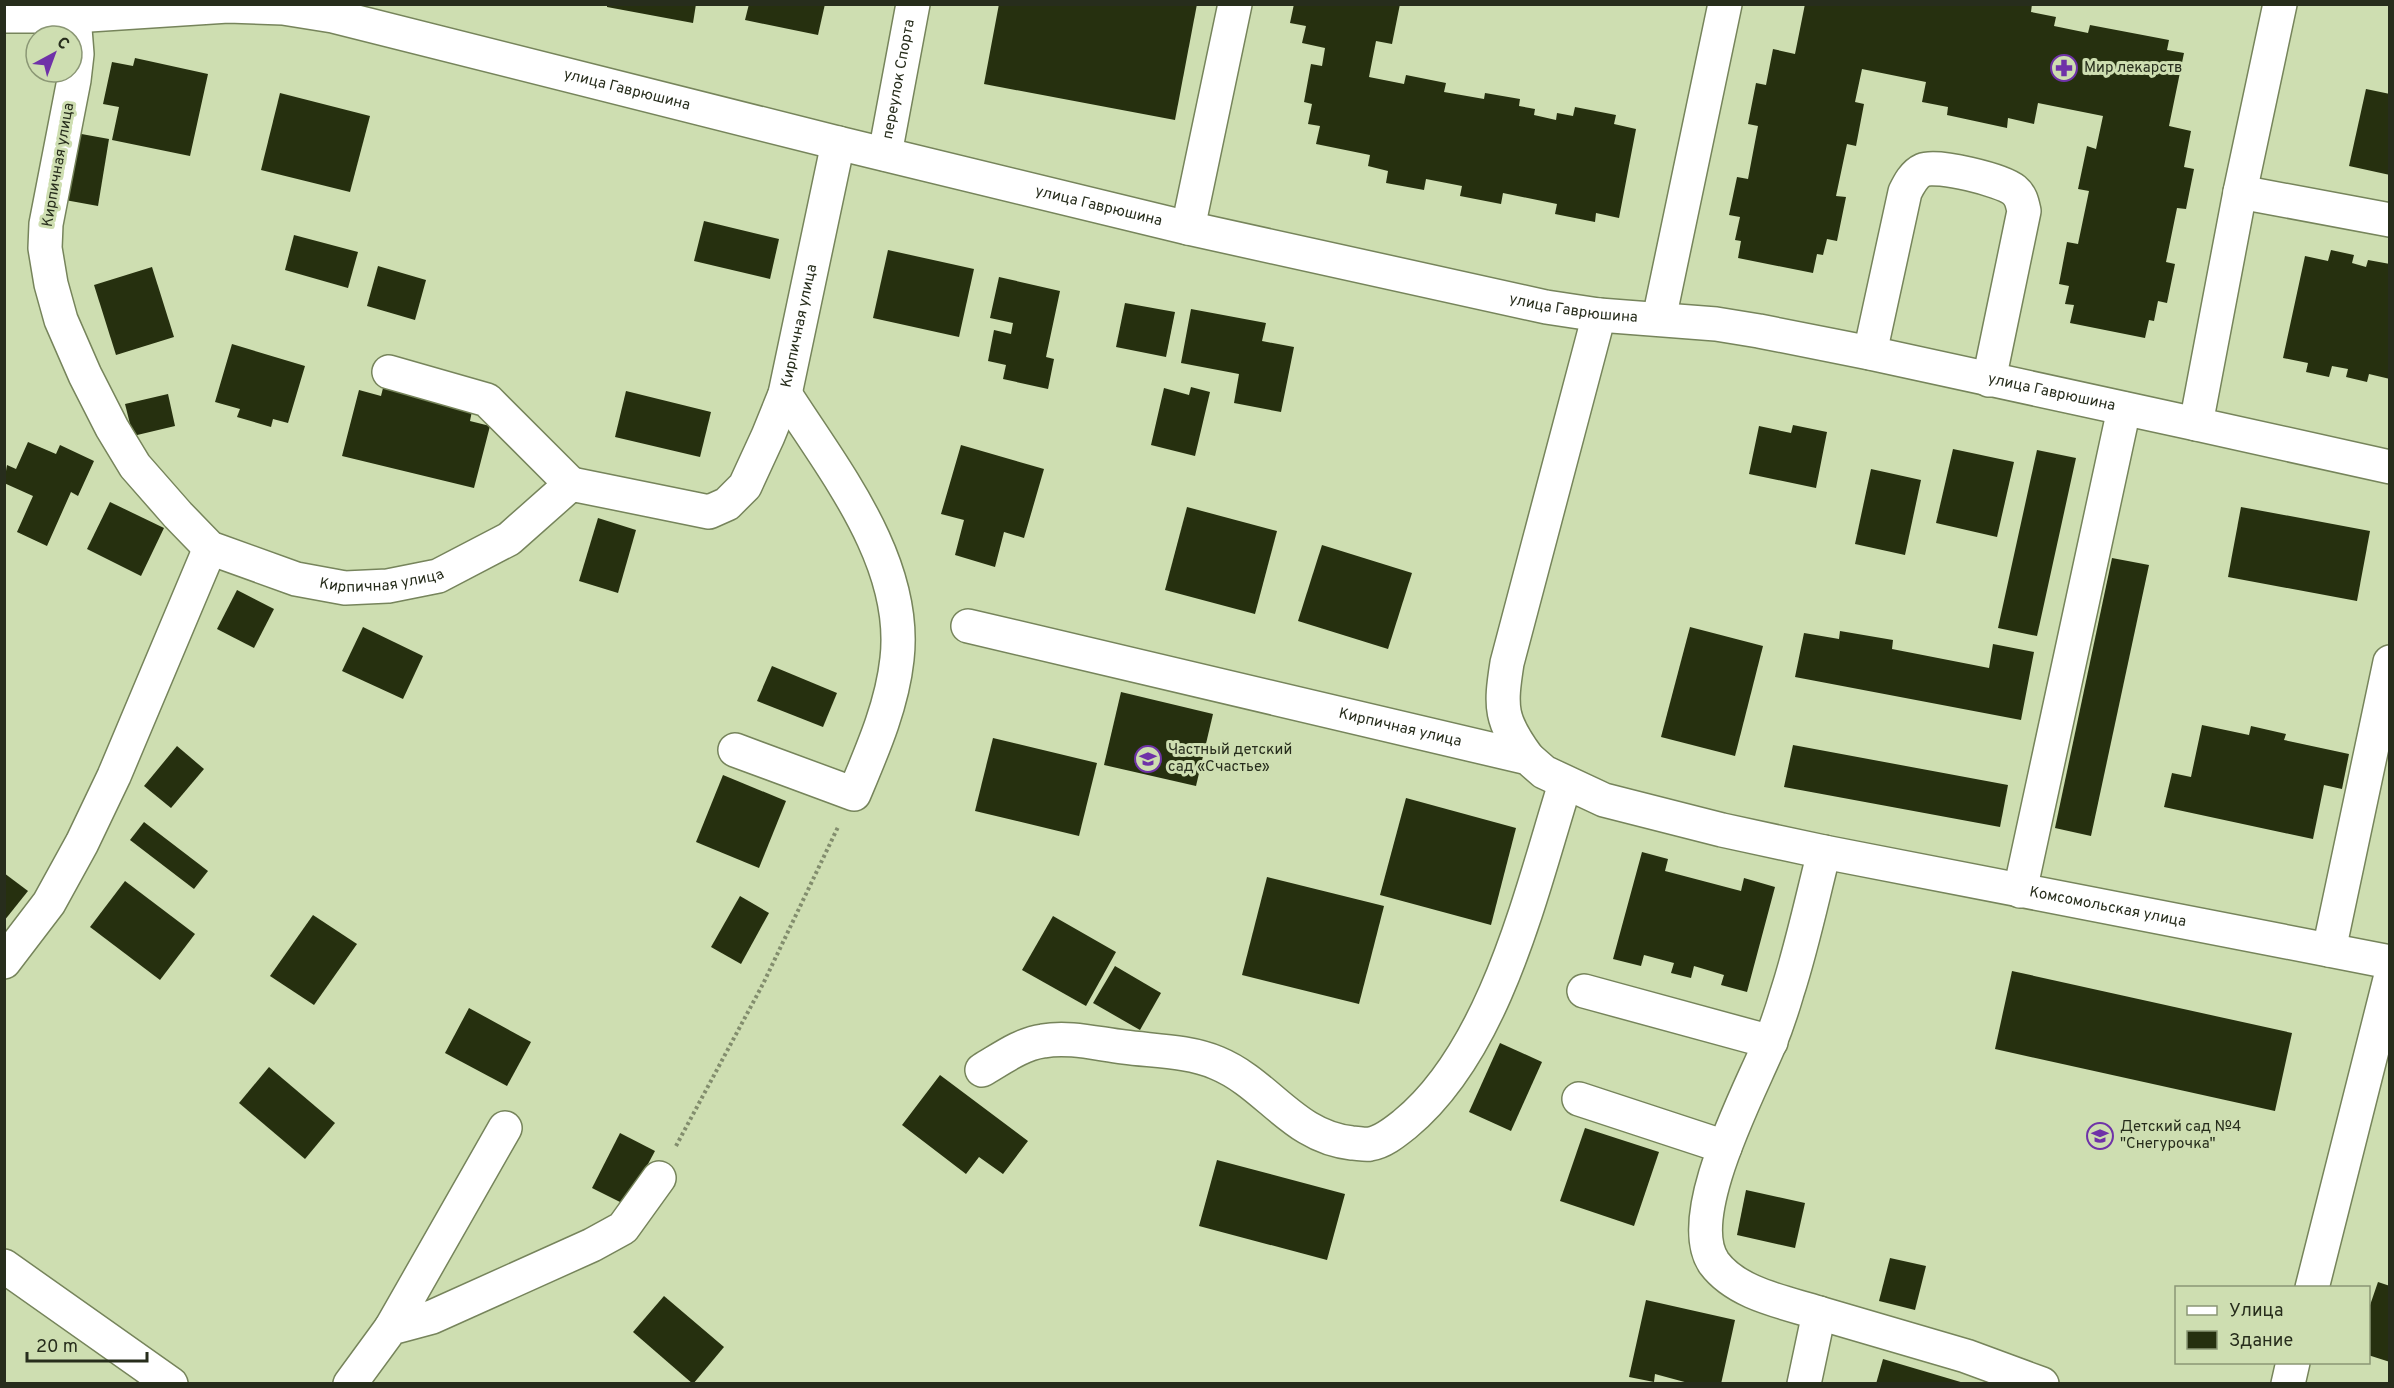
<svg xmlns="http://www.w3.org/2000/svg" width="2394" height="1388" viewBox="0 0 2394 1388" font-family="Overpass,sans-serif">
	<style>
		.building { fill: #26300f }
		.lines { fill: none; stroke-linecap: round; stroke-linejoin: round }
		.minor-casing { stroke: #76845b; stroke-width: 36 }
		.path { stroke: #828d6d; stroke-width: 4; stroke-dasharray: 3 3; stroke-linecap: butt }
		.minor { stroke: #fff; stroke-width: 33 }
		.labels { text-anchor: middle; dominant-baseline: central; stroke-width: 6; stroke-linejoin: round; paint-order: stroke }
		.poi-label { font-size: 15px; fill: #272d1c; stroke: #cedeb1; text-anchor: start }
		.street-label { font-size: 15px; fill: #272d1c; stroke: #cedeb1 }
	</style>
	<rect width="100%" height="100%" fill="#cedeb1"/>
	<g class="building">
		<path d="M607 4H696L693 23 607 7Z"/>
		<path d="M749 4H825L818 35 745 20Z"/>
		<path d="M999 4H1197L1175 120 984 84Z"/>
		<path d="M1294 4H1400L1392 44 1376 41 1369 77 1404 84 1406 75 1446 83 1444 92 1484 99 1485 93 1520 99 1519 106 1535 109 1534 115 1556 120 1557 113 1573 116 1575 107 1616 115 1614 124 1636 129 1619 218 1596 213 1595 222 1555 214 1557 204 1503 193 1501 204 1460 196 1462 186 1426 179 1424 190 1386 183 1388 171 1368 166 1370 155 1316 144 1320 126 1308 124 1312 104 1304 102 1311 64 1322 66 1325 48 1302 43 1306 26 1290 23Z"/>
		<path d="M1805 4H2032L2031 12 2056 17 2054 26 2088 33 2090 25 2169 40 2167 50 2184 53 2169 126 2191 131 2184 167 2194 169 2186 209 2177 208 2166 262 2175 264 2167 303 2158 301 2154 321 2149 320 2145 338 2070 323 2074 305 2065 304 2069 286 2059 284 2067 242 2078 244 2089 191 2078 189 2087 146 2096 149 2103 116 2038 103 2034 124 2008 118 2007 128 1947 115 1948 107 1922 102 1926 82 1862 69 1855 102 1864 104 1856 146 1847 144 1836 196 1846 197 1837 241 1827 239 1823 255 1817 254 1813 273 1738 258 1741 241 1735 240 1740 217 1729 215 1737 177 1748 179 1758 126 1748 124 1756 83 1766 85 1773 49 1795 54Z"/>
		<path d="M135 58 208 74 190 156 112 140 119 107 103 104 112 62 133 66Z"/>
		<path d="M2366 89 2390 94V175L2349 166Z"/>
		<path d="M280 93 370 116 350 192 261 170Z"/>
		<path d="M76 133 109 139 98 206 65 200Z"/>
		<path d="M704 221 779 239 770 279 694 261Z"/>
		<path d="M294 235 358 252 348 288 285 270Z"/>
		<path d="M888 250 974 269 959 337 873 318Z"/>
		<path d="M2331 250 2354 255 2352 263 2366 267 2368 260 2390 264V379L2369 374 2367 382 2346 377 2348 369 2332 366 2329 377 2306 372 2308 363 2283 358 2305 256 2328 261Z"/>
		<path d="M378 266 426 280 415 320 367 306Z"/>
		<path d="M152 267 174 337 116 355 94 285Z"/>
		<path d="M999 277 1060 291 1046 357 1054 359 1048 389 1003 379 1006 365 988 361 994 330 1011 334 1013 323 990 318Z"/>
		<path d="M1125 303 1175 312 1166 357 1116 347Z"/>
		<path d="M1191 309 1266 323 1262 341 1294 347 1281 412 1234 403 1239 374 1181 363Z"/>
		<path d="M232 344 305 366 288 423 273 419 271 427 237 417 240 409 215 402Z"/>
		<path d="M384 384 473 406 470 421 490 426 474 488 342 456 359 390 381 396Z"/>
		<path d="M1191 387 1210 392 1195 456 1151 445 1164 388 1189 395Z"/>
		<path d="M626 391 711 412 700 457 615 437Z"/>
		<path d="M168 394 175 426 133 436 125 404Z"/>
		<path d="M1793 425 1827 432 1816 488 1749 474 1759 426 1791 433Z"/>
		<path d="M28 442 56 454 60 445 94 461 78 496 71 492 47 546 17 532 33 496 4 483 7 465 16 469Z"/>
		<path d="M961 445 1044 469 1024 538 1004 532 995 567 955 555 964 520 941 514Z"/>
		<path d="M1953 449 2014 462 1997 537 1936 523Z"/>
		<path d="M2037 450 2076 458 2037 636 1998 628Z"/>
		<path d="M1871 469 1921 480 1905 555 1855 544Z"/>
		<path d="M110 502 164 528 141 576 87 549Z"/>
		<path d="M1187 507 1277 531 1255 614 1165 590Z"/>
		<path d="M2241 507 2370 531 2357 601 2228 577Z"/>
		<path d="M598 518 636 530 618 593 579 581Z"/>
		<path d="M1322 545 1412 573 1388 649 1298 621Z"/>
		<path d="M2112 558 2149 565 2091 836 2055 828Z"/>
		<path d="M237 590 274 609 254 648 217 629Z"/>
		<path d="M363 627 423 656 403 699 342 671Z"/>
		<path d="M1690 627 1763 646 1735 756 1661 737Z"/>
		<path d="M1840 631 1893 640 1892 649 1989 668 1993 644 2034 652 2021 720 1795 677 1804 633 1839 639Z"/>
		<path d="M772 666 837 693 823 727 757 701Z"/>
		<path d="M1121 692 1213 714 1196 786 1104 765Z"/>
		<path d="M2202 725 2249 735 2251 726 2286 734 2284 740 2349 754 2342 789 2324 785 2313 839 2164 807 2172 773 2191 777Z"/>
		<path d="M993 738 1097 763 1079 836 975 811Z"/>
		<path d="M1793 745 2008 785 2000 827 1784 787Z"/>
		<path d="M177 746 204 769 171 808 144 786Z"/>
		<path d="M723 775 786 801 759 868 696 842Z"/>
		<path d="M1406 798 1516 828 1491 925 1380 895Z"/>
		<path d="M144 822 208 871 194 889 130 840Z"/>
		<path d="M1642 852 1668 859 1665 871 1741 891 1744 878 1775 887 1747 992 1721 985 1724 975 1694 966 1691 978 1671 973 1674 963 1644 955 1641 966 1613 959Z"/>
		<path d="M4 873 28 891 4 921Z"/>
		<path d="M1267 877 1384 906 1359 1004 1242 975Z"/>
		<path d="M125 881 195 934 160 980 90 927Z"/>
		<path d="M740 896 769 913 741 964 711 947Z"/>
		<path d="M313 915 357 944 314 1005 270 976Z"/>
		<path d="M1053 916 1116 952 1086 1006 1022 970Z"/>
		<path d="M1115 966 1161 993 1140 1030 1093 1003Z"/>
		<path d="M2012 971 2292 1033 2275 1111 1995 1049Z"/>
		<path d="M469 1008 531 1042 507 1086 445 1053Z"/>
		<path d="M1500 1043 1542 1062 1511 1131 1469 1112Z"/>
		<path d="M269 1067 335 1123 305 1159 239 1103Z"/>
		<path d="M940 1075 1028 1141 1003 1174 979 1157 966 1174 902 1125Z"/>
		<path d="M1585 1128 1659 1152 1634 1226 1560 1201Z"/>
		<path d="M620 1133 655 1151 626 1205 592 1188Z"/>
		<path d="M1217 1160 1345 1194 1327 1260 1199 1226Z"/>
		<path d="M1746 1190 1805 1203 1795 1248 1737 1235Z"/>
		<path d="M1890 1258 1926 1266 1915 1310 1879 1301Z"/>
		<path d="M2378 1282 2390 1286V1362L2368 1355V1311Z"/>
		<path d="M664 1296 724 1347 693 1384 633 1332Z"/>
		<path d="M1646 1300 1735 1320 1721 1384H1692L1655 1374 1654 1382 1629 1377Z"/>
		<path d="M1883 1359 1964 1383V1384H1876Z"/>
	</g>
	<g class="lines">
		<defs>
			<g id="minor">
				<path d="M2280 4 2240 192 2196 424 2390 467"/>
				<path id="s1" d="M4 16H74L228 6 283 8 333 16 838 143 1188 228 1546 307 1599 315 1716 324 1759 331 1870 353 2196 424"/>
				<path id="s2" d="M74 16 77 54 74 80 46 224 45 248 51 284 61 320 85 375 112 428 135 466 178 515 210 548 296 579 345 588 388 586 438 576 509 539 571 484 709 512 727 504 745 486 768 436 785 394 838 143"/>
				<path id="s3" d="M885 154 913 4"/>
				<path d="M2240 192 2390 220"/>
				<path d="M1188 228 1235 4"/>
				<path d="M1659 319 1725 4"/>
				<path d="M1870 353 1905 192C1909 184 1914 174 1923 170 1937 164 2002 180 2014 190 2021 196 2022 202 2024 211L1989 380"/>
				<path d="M389 372 487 400 571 484"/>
				<path id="s4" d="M968 626 1528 758 1544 772 1604 800 1722 830 1824 852 2390 962"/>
				<path d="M735 750 854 794C872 751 892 706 897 659 908 562 835 472 785 394"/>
				<path d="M1528 758C1500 720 1500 708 1507 663L1599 315"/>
				<path d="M2020 891 2124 409"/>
				<path d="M2329 950 2390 662"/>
				<path d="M4 962 49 903 82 843 114 776 210 548"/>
				<path d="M1584 991 1771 1042"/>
				<path d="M982 1070C1001 1059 1021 1044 1043 1041 1069 1036 1098 1044 1124 1047 1154 1051 1189 1051 1217 1063 1268 1084 1293 1137 1352 1143 1357 1143 1365 1145 1370 1144 1383 1142 1395 1132 1405 1124 1496 1049 1531 892 1565 784"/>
				<path d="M1579 1099 1725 1147"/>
				<path d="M4 1266 171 1384"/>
				<path d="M2312 1288 2390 979"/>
				<path d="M1819 1313 1966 1356 2042 1384"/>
				<path d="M391 1328 505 1128"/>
				<path d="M350 1384 391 1328 432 1317 592 1245 623 1228 659 1178"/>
				<path d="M1804 1384 1819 1313C1784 1302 1737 1294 1714 1263 1682 1217 1750 1091 1769 1045 1776 1028 1782 1010 1787 993 1802 947 1812 899 1824 852"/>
				<path d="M2288 1384 2293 1362"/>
			</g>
		</defs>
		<use href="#minor" class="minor-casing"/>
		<path class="path" d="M676 1146 763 984 838 827"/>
		<use href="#minor" class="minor"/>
	</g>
	<defs>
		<symbol id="pharmacy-ring" viewBox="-11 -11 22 22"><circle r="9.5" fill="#cedeb1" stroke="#6f32a8" stroke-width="1.5"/><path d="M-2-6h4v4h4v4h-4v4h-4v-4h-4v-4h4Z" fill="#6f32a8"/></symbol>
		<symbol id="school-ring" viewBox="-11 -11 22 22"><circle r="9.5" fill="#cedeb1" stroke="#6f32a8" stroke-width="1.5"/><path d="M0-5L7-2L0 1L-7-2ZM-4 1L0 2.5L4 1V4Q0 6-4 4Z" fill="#6f32a8"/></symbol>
	</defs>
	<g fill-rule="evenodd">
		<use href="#pharmacy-ring" x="2049" y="53" width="30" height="30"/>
		<use href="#school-ring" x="1133" y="744" width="30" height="30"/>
		<use href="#school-ring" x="2085" y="1121" width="30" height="30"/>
	</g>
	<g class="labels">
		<g class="poi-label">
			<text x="2084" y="68">Мир лекарств</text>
			<text x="1168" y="750">Частный детский<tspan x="1168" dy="17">сад «Счастье»</tspan></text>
			<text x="2120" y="1127">Детский сад №4<tspan x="2120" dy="17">"Снегурочка"</tspan></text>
		</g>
		<g class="street-label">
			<text stroke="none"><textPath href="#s3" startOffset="76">переулок Спорта</textPath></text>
			<text stroke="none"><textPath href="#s1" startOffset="633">улица Гаврюшина</textPath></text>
			<text transform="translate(59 165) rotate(-80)">Кирпичная улица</text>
			<text stroke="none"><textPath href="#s1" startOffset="1119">улица Гаврюшина</textPath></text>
			<text stroke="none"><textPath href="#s1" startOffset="1605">улица Гаврюшина</textPath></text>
			<text stroke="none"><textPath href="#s2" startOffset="1338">Кирпичная улица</textPath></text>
			<text stroke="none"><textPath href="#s1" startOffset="2091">улица Гаврюшина</textPath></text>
			<text stroke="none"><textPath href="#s2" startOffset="762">Кирпичная улица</textPath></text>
			<text stroke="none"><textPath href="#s4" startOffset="444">Кирпичная улица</textPath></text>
			<text stroke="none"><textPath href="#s4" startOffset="1178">Комсомольская улица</textPath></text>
		</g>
	</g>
	<rect width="2394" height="1388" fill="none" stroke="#272d1c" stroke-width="12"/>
	<rect x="2175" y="1286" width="195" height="78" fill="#cedeb1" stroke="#8b9775" stroke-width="1.5"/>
	<rect x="2187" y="1306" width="30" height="9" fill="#ffffff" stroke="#8b9775" stroke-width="1.5"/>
	<text x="2229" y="1316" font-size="18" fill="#272d1c">Улица</text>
	<rect x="2187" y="1331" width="30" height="18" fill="#26300f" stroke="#8b9775" stroke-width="1.5"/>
	<text x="2229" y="1346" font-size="18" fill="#272d1c">Здание</text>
	<g transform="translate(54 54) rotate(41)"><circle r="28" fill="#cedeb1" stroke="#8b9775" stroke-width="1.5"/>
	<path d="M0-4.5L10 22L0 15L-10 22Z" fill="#6f32a8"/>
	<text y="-9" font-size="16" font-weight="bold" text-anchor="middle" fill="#272d1c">С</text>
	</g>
	<path d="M27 1352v9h120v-9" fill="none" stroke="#272d1c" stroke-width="3"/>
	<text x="36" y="1352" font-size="18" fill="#272d1c" stroke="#cedeb1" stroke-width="4.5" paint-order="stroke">20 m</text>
</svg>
